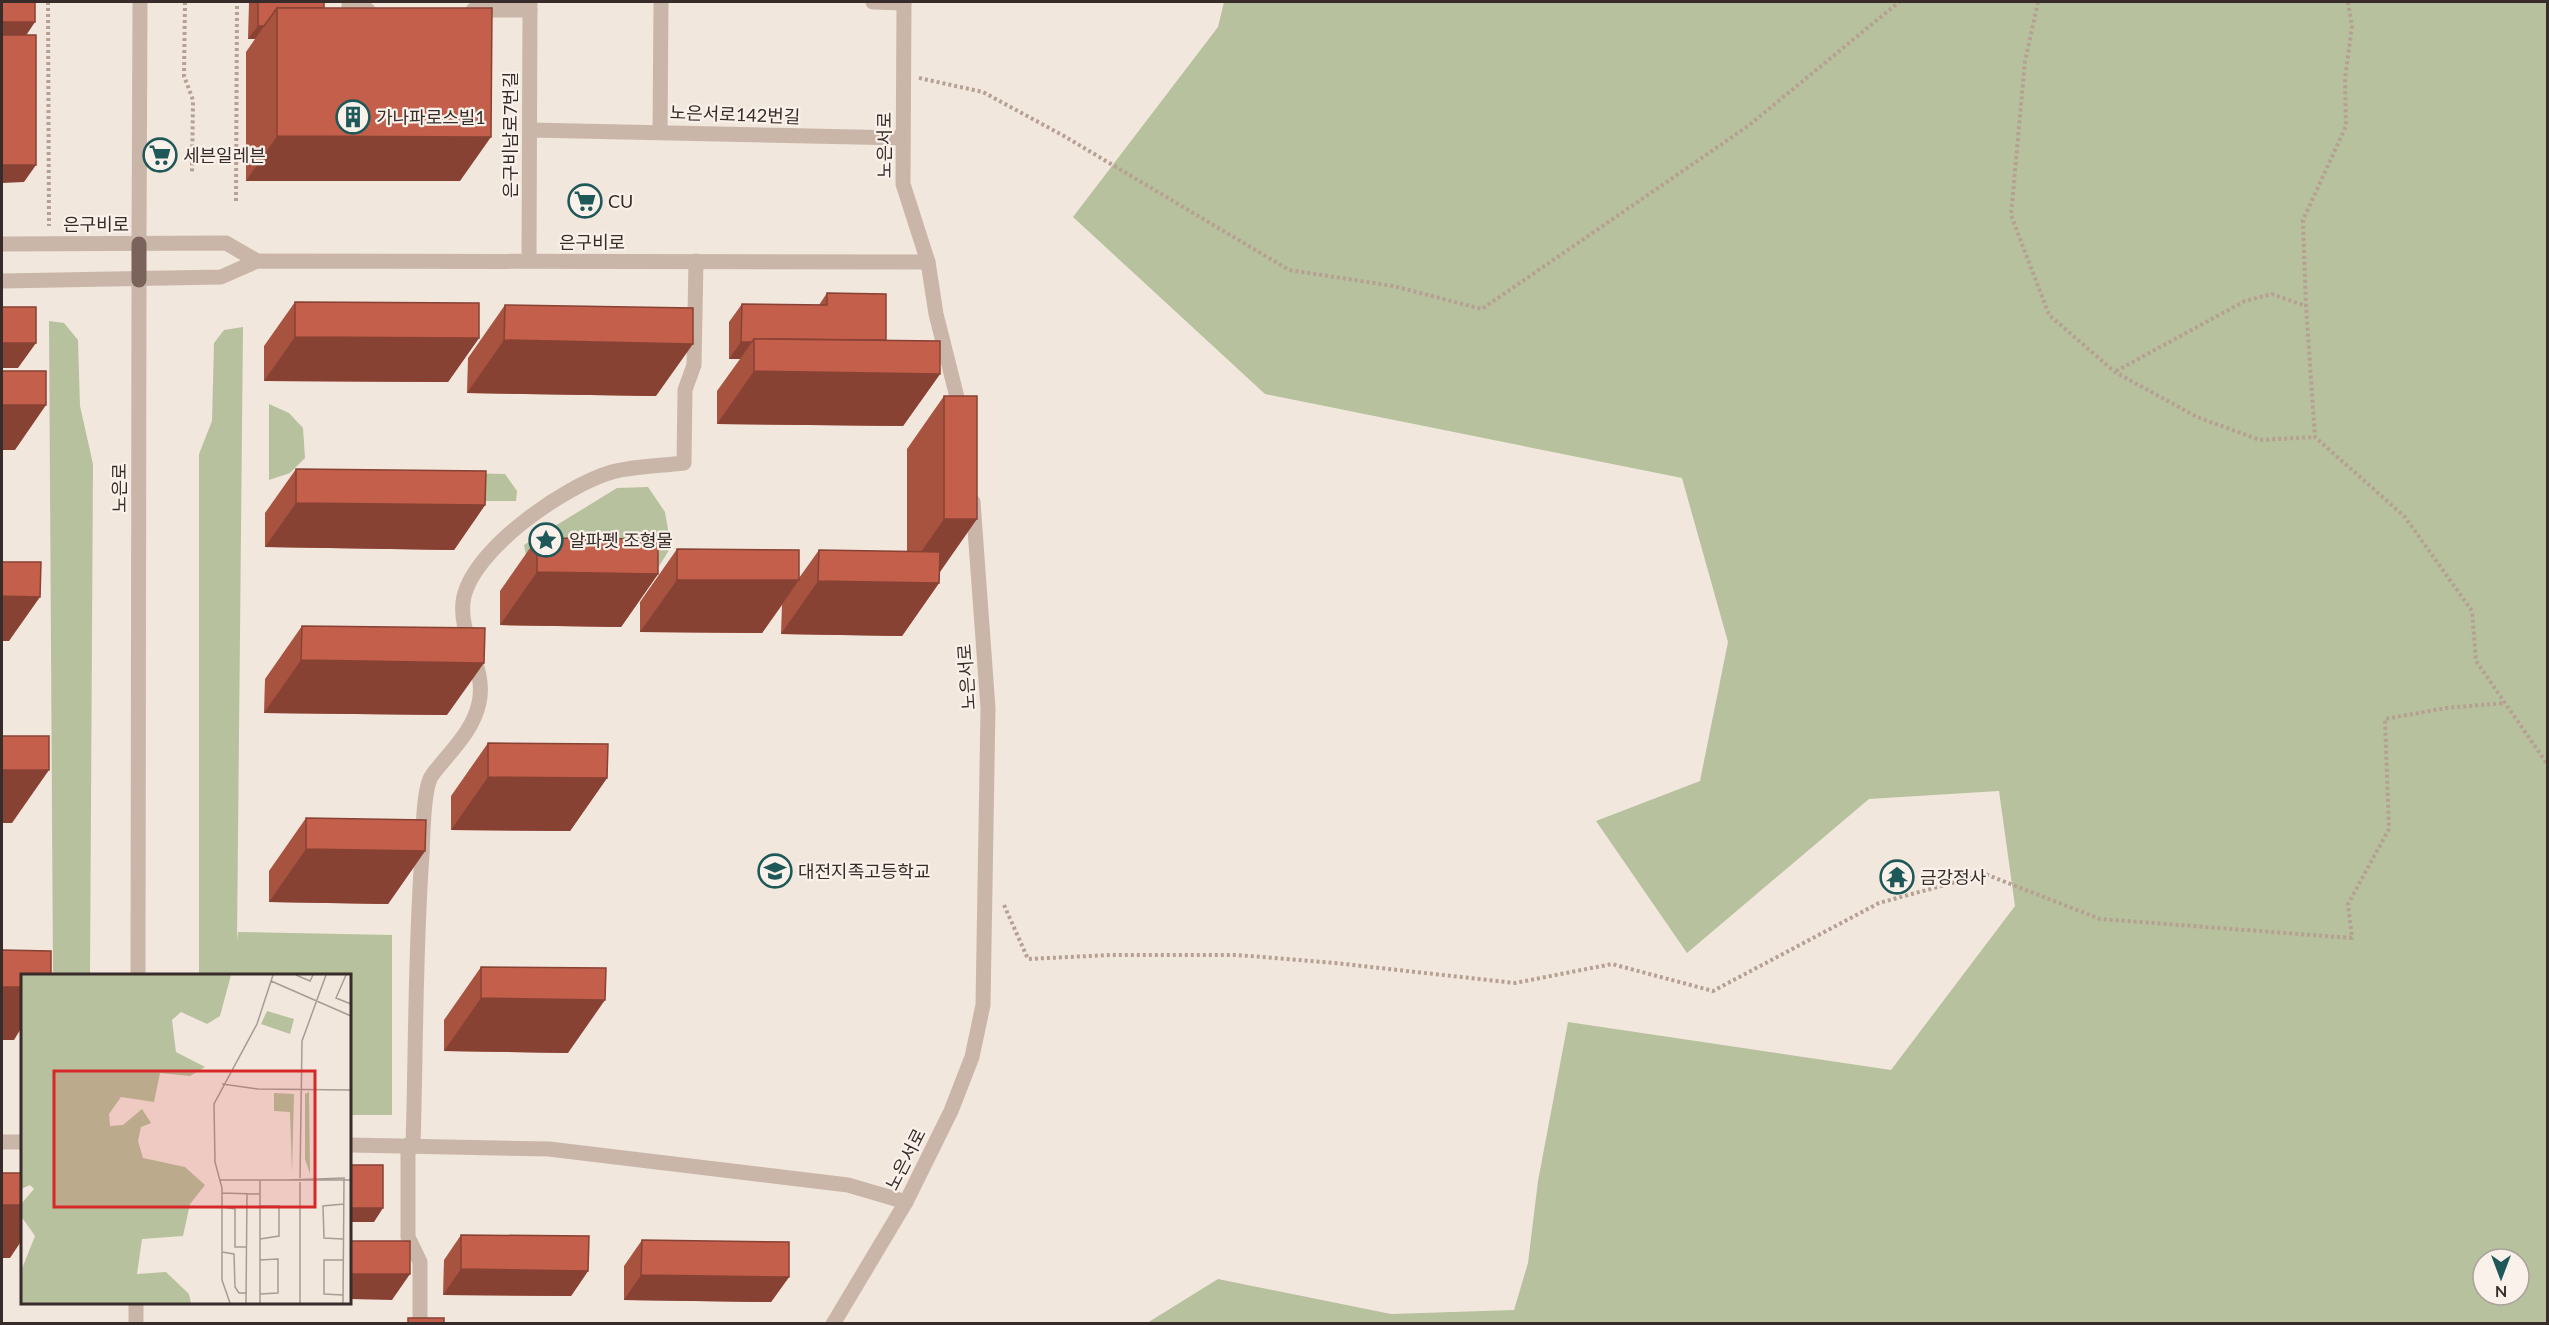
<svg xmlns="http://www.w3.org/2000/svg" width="2549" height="1325" viewBox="0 0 2549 1325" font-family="Lato,'Noto Sans KR',sans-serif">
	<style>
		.green { fill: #b7c19d; fill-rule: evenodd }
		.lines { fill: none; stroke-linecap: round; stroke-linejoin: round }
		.path { stroke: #b6a093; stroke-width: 4; stroke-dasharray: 3 3; stroke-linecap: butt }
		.minor { stroke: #cab6a9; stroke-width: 15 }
		.major { stroke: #79635a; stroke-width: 15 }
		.wall { fill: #a85240 }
		.shaded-wall { fill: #884234 }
		.building { fill: #c35f4a; stroke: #884234; stroke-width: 1.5 }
		.labels { text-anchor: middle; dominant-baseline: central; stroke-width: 4.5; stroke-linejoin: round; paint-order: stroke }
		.street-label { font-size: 18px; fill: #372c29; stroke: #f9f1ea }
		.poi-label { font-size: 18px; fill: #372c29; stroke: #f9f1ea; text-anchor: start }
		.inset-road { fill: none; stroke: #a79c95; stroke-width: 1.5 }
		.view { fill: #d62828; fill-opacity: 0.15; stroke: #d62828; stroke-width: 3 }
		.inset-edge { fill: none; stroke: #372c29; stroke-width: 3 }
	</style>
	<rect width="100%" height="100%" fill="#f2e7dd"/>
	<g class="green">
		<path d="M1224 2H2547V1323H1147L1218 1279 1391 1314 1514 1310 1528 1263 1538 1181 1568 1022 1891 1070 2015 906 1999 791 1869 799 1687 953 1596 821 1700 781 1728 642 1682 478 1265 394 1073 217 1218 27ZM2483 1259H2519V1295H2483Z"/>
		<path d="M49 321 64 323 78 340 80 406 93 464 90 975H53Z"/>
		<path d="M243 327 237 941 238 932 392 935V1115H350V976L199 975V454L212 421 214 343 224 330Z"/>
		<path d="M269 404 289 413 303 428 305 458 290 473 269 480Z"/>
		<path d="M466 473 505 474 517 491 516 501H467Z"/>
		<path d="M648 487 665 512 671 547 656 571 531 580 524 545 617 488Z"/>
	</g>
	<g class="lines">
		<g class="path">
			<path d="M48 2 49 226"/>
			<path d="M185 2 184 76 193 100 192 174"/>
			<path d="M2038 2 2025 61 2011 215 2049 315 2115 372 2197 417 2260 440 2315 437"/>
			<path d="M2348 2 2352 26 2345 79 2346 126 2303 220 2306 306 2315 437 2405 517 2472 611 2476 661 2548 765"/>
			<path d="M919 78 983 92 1064 136 1289 270 1393 286 1482 309 1748 126 1899 2"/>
			<path d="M236 201 237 2"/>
			<path d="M2116 371 2245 301 2272 294 2306 306"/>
			<path d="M1004 905 1028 959 1110 955H1237L1335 963 1515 983 1612 964 1713 991 1879 903 1985 874 2100 919 2352 938 2348 904 2389 829 2385 719 2446 708 2505 703"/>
		</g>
		<g class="minor">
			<path d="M349 2V10H368"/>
			<path d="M873 2 904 3"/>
			<path d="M904 2 903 184 928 262 936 314 961 413"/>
			<path d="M473 10H530"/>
			<path d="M530 130 903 138"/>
			<path d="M660 132 661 2"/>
			<path d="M2 244 226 243 257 261"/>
			<path d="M139 244 140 2"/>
			<path d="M529 261 530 2"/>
			<path d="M2 281 221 277 257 261 928 262"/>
			<path d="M138 976 139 280"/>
			<path d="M2 1142H22"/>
			<path d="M350 1145 549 1149 848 1185 906 1202"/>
			<path d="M408 1145V1237L420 1262V1324"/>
			<path d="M413 1145C416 1049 415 951 422 855 423 836 423 795 430 779 432 774 438 768 441 764 456 746 474 727 479 703 487 668 459 637 463 602 469 551 566 485 612 472 635 466 660 466 684 463L685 390 694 365 696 261"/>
			<path d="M136 1324V1302"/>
			<path d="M833 1324 906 1202 951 1111 972 1057 983 1005 988 708 973 502"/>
		</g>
		<path class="major" d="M139 244V280"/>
	</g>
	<g class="wall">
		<path d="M249 2H324V8L460 181H246V52L255 39H248Z"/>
		<path d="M827 293 886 340 940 374 903 426 717 424V391L740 359H729V322L742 304 819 305Z"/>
		<path d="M295 302 479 338 448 382 264 381V346Z"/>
		<path d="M505 305 656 396 467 393 468 358Z"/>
		<path d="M944 396H977L940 572 939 583 902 636 781 634 782 605 762 633 640 632V602L677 549 799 578 819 550 907 552V449Z"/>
		<path d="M296 469 485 505 454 550 265 547V513Z"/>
		<path d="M537 538 658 574 621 627 500 625V591Z"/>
		<path d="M302 626 447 715 264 713 265 679Z"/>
		<path d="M488 743 607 778 570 831 451 830V796Z"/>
		<path d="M306 818 425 851 388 904 269 902V871Z"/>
		<path d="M481 967 568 1053 444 1051V1020Z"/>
		<path d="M461 1235 588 1271 571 1296 443 1295 444 1260Z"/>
		<path d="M642 1240 789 1277 771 1302 624 1300V1266Z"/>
	</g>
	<g class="shaded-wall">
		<path d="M2 22H35L23 40H2Z"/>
		<path d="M258 26H264L255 39H248Z"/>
		<path d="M277 136 491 137 460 181H246Z"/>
		<path d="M2 165H36L24 182 2 183Z"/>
		<path d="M295 337 479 338 448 382 264 381Z"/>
		<path d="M504 340 693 344 656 396 467 393Z"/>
		<path d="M741 342H752L740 359H729Z"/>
		<path d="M2 343H36L18 368H2Z"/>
		<path d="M754 371 940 374 903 426 717 424Z"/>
		<path d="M2 405H46L15 450H2Z"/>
		<path d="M296 503 485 505 454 550 265 547Z"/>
		<path d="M944 519H977L940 572H907Z"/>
		<path d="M537 572 658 574 621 627 500 625Z"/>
		<path d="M677 580H799L762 633 640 632Z"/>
		<path d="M818 581 939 583 902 636 781 634Z"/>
		<path d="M2 596 40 597 9 641H2Z"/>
		<path d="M301 660 484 663 447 715 264 713Z"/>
		<path d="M2 770H49L12 823H2Z"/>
		<path d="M488 777 607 778 570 831 451 830Z"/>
		<path d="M306 849 425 851 388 904 269 902Z"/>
		<path d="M2 987H22V1027L14 1040H2Z"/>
		<path d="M481 998 605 1000 568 1053 444 1051Z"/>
		<path d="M2 1205H22V1240L10 1258H2Z"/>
		<path d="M350 1208H383L374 1222H350Z"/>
		<path d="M461 1269 588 1271 571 1296 443 1295Z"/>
		<path d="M350 1274H410L392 1300 350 1299Z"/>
		<path d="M641 1275 789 1277 771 1302 624 1300Z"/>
	</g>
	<g class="building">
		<rect x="2" y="2" width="33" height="20"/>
		<path d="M258 2H324V8H277L264 26H258Z"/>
		<path d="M277 8H492L491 137 277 136Z"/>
		<rect x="2" y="35" width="34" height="130"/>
		<path d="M827 293 886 294V340L754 339 752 342H741L742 304 827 305Z"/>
		<path d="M295 302 479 303V338L295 337Z"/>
		<path d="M505 305 693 308V344L504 340Z"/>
		<rect x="2" y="307" width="34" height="36"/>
		<path d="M754 339 940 341V374L754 371Z"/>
		<rect x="2" y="371" width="44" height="34"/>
		<rect x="944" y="396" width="33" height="123"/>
		<path d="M296 469 486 471 485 505 296 503Z"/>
		<path d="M537 538 658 539V574L537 572Z"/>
		<path d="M677 549 799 550V580H677Z"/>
		<path d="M819 550 940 552 939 583 818 581Z"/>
		<path d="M2 562H41L40 597 2 596Z"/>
		<path d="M302 626 485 628 484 663 301 660Z"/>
		<rect x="2" y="736" width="47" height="34"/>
		<path d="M488 743 608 744 607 778 488 777Z"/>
		<path d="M306 818 426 820 425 851 306 849Z"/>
		<path d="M2 950 51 951V975H22V987H2Z"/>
		<path d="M481 967 606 968 605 1000 481 998Z"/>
		<rect x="350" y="1165" width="33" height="43"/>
		<rect x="2" y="1173" width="20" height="32"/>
		<path d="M461 1235 589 1236 588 1271 461 1269Z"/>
		<path d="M642 1240 789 1242V1277L641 1275Z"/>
		<rect x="350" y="1241" width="60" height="33"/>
		<rect x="408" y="1318" width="36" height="5"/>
	</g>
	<defs>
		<symbol id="building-ring" viewBox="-11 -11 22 22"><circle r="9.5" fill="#f9f1ea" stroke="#1f5858" stroke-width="1.5"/><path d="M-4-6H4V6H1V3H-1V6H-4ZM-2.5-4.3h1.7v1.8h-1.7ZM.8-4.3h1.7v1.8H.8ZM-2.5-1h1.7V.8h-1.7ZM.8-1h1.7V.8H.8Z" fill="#1f5858"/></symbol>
		<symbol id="supermarket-ring" viewBox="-11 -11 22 22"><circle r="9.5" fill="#f9f1ea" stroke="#1f5858" stroke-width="1.5"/><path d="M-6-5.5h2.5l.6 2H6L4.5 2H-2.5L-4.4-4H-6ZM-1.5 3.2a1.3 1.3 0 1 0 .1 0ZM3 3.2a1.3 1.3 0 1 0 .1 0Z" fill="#1f5858"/></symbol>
		<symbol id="sight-ring" viewBox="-11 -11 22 22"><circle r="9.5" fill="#f9f1ea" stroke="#1f5858" stroke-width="1.5"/><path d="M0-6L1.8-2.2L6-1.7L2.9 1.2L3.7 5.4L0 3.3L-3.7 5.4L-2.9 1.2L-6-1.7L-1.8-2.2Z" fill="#1f5858"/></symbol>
		<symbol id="school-ring" viewBox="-11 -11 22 22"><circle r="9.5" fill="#f9f1ea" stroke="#1f5858" stroke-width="1.5"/><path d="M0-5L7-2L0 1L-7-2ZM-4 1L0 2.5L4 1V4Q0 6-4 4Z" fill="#1f5858"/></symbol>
		<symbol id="temple-ring" viewBox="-11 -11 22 22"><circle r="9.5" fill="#f9f1ea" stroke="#1f5858" stroke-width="1.5"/><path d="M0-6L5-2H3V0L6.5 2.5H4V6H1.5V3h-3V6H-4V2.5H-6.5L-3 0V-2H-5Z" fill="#1f5858"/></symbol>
	</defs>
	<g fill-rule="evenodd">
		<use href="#building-ring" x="334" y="98" width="38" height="38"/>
		<use href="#supermarket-ring" x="141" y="136" width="38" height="38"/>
		<use href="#supermarket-ring" x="566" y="182" width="38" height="38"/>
		<use href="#sight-ring" x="527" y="521" width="38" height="38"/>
		<use href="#school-ring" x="756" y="852" width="38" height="38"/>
		<use href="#temple-ring" x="1878" y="858" width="38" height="38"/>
	</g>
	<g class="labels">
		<g class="street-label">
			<text transform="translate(735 114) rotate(2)">노은서로142번길</text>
			<text transform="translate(510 135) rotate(-90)">은구비남로7번길</text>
			<text transform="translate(884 145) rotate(-90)">노은서로</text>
			<text x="96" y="224">은구비로</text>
			<text x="592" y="242">은구비로</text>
			<text transform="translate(119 488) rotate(-90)">노은로</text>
			<text transform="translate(966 677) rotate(-94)">노은서로</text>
			<text transform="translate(905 1159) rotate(-63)">노은서로</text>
		</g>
		<g class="poi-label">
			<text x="376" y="117">가나파로스빌1</text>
			<text x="183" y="155">세븐일레븐</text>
			<text x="608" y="201">CU</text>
			<text x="569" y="540">알파펫 조형물</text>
			<text x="798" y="871">대전지족고등학교</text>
			<text x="1920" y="877">금강정사</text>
		</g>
	</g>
	<g transform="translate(21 974)">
		<rect width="330" height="330" fill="#f2e7dd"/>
		<path d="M0 1H210L199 42 186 50 160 38 151 46 155 78 184 93 169 102 139 99 133 128 100 123 88 140 89 152 102 151 121 135 130 149 120 153 117 167 122 184 164 193 184 211 169 230 162 262 121 265 116 300 145 298 168 320 170 329H0V297L14 262 0 242V230L13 215 9 211 0 215ZM246 37 273 45 269 60 240 50ZM288 118 289 200 284 185V120ZM253 119 273 120 271 199 269 138 253 137Z" fill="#b7c19d"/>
		<path class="inset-road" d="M275 1 289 7 292 1M325 1 315 24 330 30M250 7 330 42M201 110 237 115 330 116M279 204 281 67 305 1M199 206H330M267 206 324 204M201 219 239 220M201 233 214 235V273H226M239 265 258 262V232H239M322 265 303 264 302 232 323 230M201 278 213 280 214 313 218 319H226M239 320 257 319V285L239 286M322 321 303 320V286H322M209 329 201 306V214L194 188 193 130 236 50 252 1M225 329 226 219M239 329V206M279 329V208M322 329 323 204"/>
		<path class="view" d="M33 97H294V233H33Z"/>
		<rect width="330" height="330" class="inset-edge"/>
	</g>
	<rect width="2549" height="1325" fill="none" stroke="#372c29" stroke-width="6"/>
	<g transform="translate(2501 1277) rotate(180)"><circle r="28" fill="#f9f1ea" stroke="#aba29d" stroke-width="1.5"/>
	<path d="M0-4.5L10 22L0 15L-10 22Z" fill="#1f5858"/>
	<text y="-9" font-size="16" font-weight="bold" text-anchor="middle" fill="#372c29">N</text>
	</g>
</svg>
